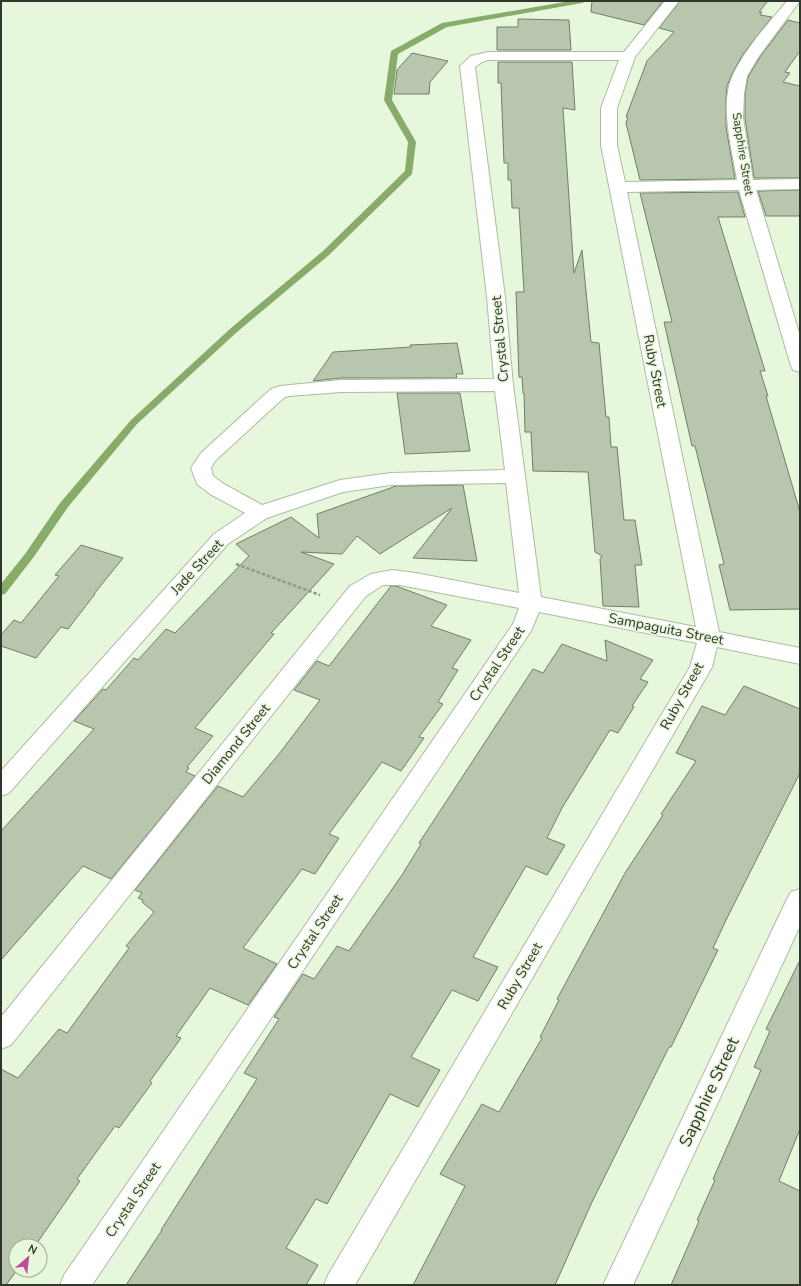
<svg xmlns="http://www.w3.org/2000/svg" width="801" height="1286" viewBox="0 0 801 1286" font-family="'Nunito Sans',sans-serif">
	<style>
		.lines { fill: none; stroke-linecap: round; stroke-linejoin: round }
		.stream { fill: #87ab69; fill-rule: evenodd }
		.building { fill: #b7c6ac; stroke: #717f67 }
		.minor-casing { stroke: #adbca2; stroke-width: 2 }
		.path { stroke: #909c88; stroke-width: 2.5; stroke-dasharray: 3.5 2; stroke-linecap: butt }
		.minor { fill: #fff; fill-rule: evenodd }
		.labels { text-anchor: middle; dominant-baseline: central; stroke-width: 3; stroke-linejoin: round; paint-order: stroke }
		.far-street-label { font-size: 12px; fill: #30362b; stroke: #e7f7dc }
		.street-label { font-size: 14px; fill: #30362b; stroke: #e7f7dc }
		.near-street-label { font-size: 17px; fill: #30362b; stroke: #e7f7dc }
	</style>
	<rect width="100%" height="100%" fill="#e7f7dc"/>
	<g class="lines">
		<path class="stream" d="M570 1H586L582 3 447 27 398 54 392 100 416 142 412 174 329 255 237 332 137 424 68 507 33 558 5 594 1 595V584L25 554 60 503 131 420 231 328 323 251 405 171 408 142 384 100 391 51 442 23Z"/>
	</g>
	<g class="building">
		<path d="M592 1H663L644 25 591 12Z"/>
		<path d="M680 1H768L759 12H762L760 15 772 17 743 54 732 74 727 86 726 99V127L735 179 640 180 626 123 628 117H626L647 61 674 32 659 28Z"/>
		<path d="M518 19 569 20 571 50H497V27H518Z"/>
		<path d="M788 20 800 23V51L785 72 790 73 783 82 800 86V178H754L745 118V94L748 77 760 57Z"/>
		<path d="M412 53 448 61 430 82 429 94H394L397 70Z"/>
		<path d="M498 62H572L575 110 563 108 574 273 582 250 591 342 599 343 606 417H609L611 447H617L624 520H635L642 565H635L639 607 603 606 600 559 602 556 595 552 588 472 533 471 531 432H525L524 393H523L522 377H519L516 292H524L519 208H512L511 180H508V163H504L501 83H498Z"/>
		<path d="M800 190V216H766L758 191Z"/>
		<path d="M738 192 745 217H718L765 371H760L768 396H766L800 512V609L730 610 719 565 724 564 695 446H692L664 322H672L640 193Z"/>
		<path d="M457 343 463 374H456L457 378H341L313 381 333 352 411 347 410 345Z"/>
		<path d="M397 393H460L470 451 405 454Z"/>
		<path d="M463 485 477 561 413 558 452 508 380 554 357 536 342 554 301 552 334 564 271 633 274 634 195 728 213 736 187 767 189 768 186 772 195 776 111 879 83 866 1 960V831L94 729 74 721 103 689 106 690 134 658 138 660 166 629 175 633 249 556 236 544 291 517 319 538 317 514 396 486Z"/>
		<path d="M81 545 123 558 94 594H95L68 629 61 627 36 658 1 646V635L14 620 21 623 59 576 55 575Z"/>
		<path d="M391 586H396L447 605 431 626 471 640 452 668 458 670 438 702 443 704 419 737 424 738 401 771 382 762 329 834 339 838 315 874 302 869 243 948 277 964 248 1005 210 988 176 1036 181 1038 150 1081 152 1083 119 1128 115 1126 77 1179 80 1181 35 1246H16L17 1270 6 1285H1V1069L18 1078 59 1029 67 1033 129 948 126 946 154 912 142 902 143 900 138 898 142 893 135 890 218 786 243 797 279 754 320 700 294 690 317 661 329 666Z"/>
		<path d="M605 640 653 660 640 679 648 682 632 706 634 707 618 733 610 730 562 808 547 838 565 845 547 875 526 866 473 957 498 967 478 1001 452 990 411 1057 440 1070 418 1107 390 1094 327 1204 316 1199 286 1248 318 1265 306 1285H126L162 1230H161L257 1079 244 1073 279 1019 274 1017 303 974 314 979 337 946 349 951 402 875 421 844 419 843 533 669 543 673 562 644 607 661Z"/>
		<path d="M744 686 800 709V773L727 918 713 948 718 950 671 1047H669L592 1202 555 1285H413L465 1186 440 1174 482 1104 499 1112 542 1038 540 1037 559 1000 557 999 625 873 663 815 661 814 696 761 676 753 702 706 725 715Z"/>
		<path d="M800 960V1129L779 1181 800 1191V1285H671L699 1221 697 1220 715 1180 713 1179 761 1070 754 1067 770 1031 766 1029Z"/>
	</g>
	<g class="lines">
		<defs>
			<g id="minor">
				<path d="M665 1H679L635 57 617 108V145L625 182 737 180C732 149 719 104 733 75 746 48 768 24 787 1H800L759 56 747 76 744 94 743 118 753 180 800 179V189L756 190 800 336V372L793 370 791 366 739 190 627 192 719 632 800 648V664L717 647 712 667 355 1285H324L328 1275 690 667 697 643 539 612 531 631 92 1285H60L64 1275 513 624 519 608 400 585H383L366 596 11 1045 1 1049V1017L350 586 371 574 392 570 416 573 519 593 506 483 391 485 343 492 267 518 228 544 9 793 1 796V771L214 534 245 513 210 494 197 484 191 468 201 453 271 389 280 386 341 380 494 379 487 297 460 66 471 56 488 52H624ZM619 60 601 108V145L696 627 541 597 513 385 505 297 475 67 482 62 488 60ZM495 391 505 470 391 473 340 480 262 505 224 484 213 476 211 468 215 461 278 403 285 397 289 396 341 392Z"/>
				<path d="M800 889V926L633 1285H603L787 899 791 892Z"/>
			</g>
		</defs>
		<use href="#minor" class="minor-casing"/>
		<path class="path" d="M236 564 320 595"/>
		<use href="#minor" class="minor"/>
	</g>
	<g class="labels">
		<g class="far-street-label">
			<text transform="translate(743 154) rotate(81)">Sapphire Street</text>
		</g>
		<g class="street-label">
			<text transform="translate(500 339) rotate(-95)">Crystal Street</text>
			<text transform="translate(655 371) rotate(79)">Ruby Street</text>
			<text transform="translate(197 567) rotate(-47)">Jade Street</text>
			<text transform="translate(666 629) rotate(11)">Sampaguita Street</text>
			<text transform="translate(497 664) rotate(-56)">Crystal Street</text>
			<text transform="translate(682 696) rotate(-61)">Ruby Street</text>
			<text transform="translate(236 744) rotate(-51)">Diamond Street</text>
			<text transform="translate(315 932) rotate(-56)">Crystal Street</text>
			<text transform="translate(520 976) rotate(-60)">Ruby Street</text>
			<text transform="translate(133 1200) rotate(-56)">Crystal Street</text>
		</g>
		<g class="near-street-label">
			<text transform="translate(709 1092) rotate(-65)">Sapphire Street</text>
		</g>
	</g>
	<rect width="801" height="1286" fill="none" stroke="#30362b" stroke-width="4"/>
	<g transform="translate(28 1258) rotate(28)"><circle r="19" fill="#e7f7dc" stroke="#9eaa95"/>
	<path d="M0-3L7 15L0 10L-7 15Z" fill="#c3499d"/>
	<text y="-6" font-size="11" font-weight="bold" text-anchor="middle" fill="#30362b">N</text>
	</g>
</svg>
